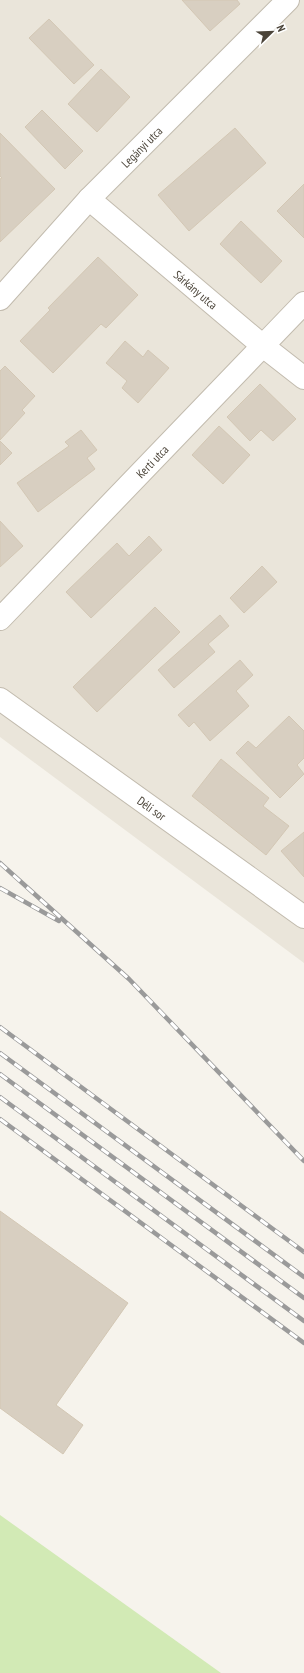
<svg xmlns="http://www.w3.org/2000/svg" width="304" height="1673" viewBox="0 0 304 1673" font-family="'PT Sans Narrow',sans-serif">
	<style>
		.residential { fill: #eae5da }
		.green { fill: #d2eab5 }
		.building { fill: #d8cfc1; stroke: #d3c7b4 }
		.lines { fill: none; stroke-linecap: round; stroke-linejoin: round }
		.minor-casing { stroke: #c2bbae; stroke-width: 24 }
		.minor { stroke: #fff; stroke-width: 22 }
		.rail-casing { stroke: #9a9a9a; stroke-width: 4.5 }
		.rail { stroke: #fff; stroke-width: 3; stroke-dasharray: 9; stroke-linecap: butt }
		.labels { text-anchor: middle; dominant-baseline: central; stroke-width: 3; stroke-linejoin: round; paint-order: stroke }
		.street-label { font-size: 12px; fill: #4b4439; stroke: #fff }
	</style>
	<rect width="100%" height="100%" fill="#f6f3ec"/>
	<path class="residential" d="M0 0H304V963L0 737Z"/>
	<path class="green" d="M0 1515 221 1673H0Z"/>
	<g class="building">
		<path d="M182 0H237L240 4 210 31Z"/>
		<path d="M49 19 94 65 74 84 29 38Z"/>
		<path d="M101 69 130 97 97 132 68 104Z"/>
		<path d="M42 110 83 151 65 169 25 127Z"/>
		<path d="M235 128 266 163 189 231 158 195Z"/>
		<path d="M0 133 55 189 0 242V179L2 178 0 176Z"/>
		<path d="M304 184V238L277 211Z"/>
		<path d="M241 221 282 261 261 283 220 244Z"/>
		<path d="M98 257 138 295 106 328 101 324 53 373 20 341 50 310 48 308Z"/>
		<path d="M125 341 143 357 148 350 169 368 138 403 122 388 127 381 106 363Z"/>
		<path d="M5 366 35 396 22 410 25 413 0 440V371Z"/>
		<path d="M260 384 296 419 273 441 261 430 250 441 227 417Z"/>
		<path d="M219 426 250 455 223 484 192 455Z"/>
		<path d="M81 430 97 450 87 458 95 469 38 512 17 483 69 446 65 442Z"/>
		<path d="M0 441 12 453 0 465Z"/>
		<path d="M0 521 23 546 0 567Z"/>
		<path d="M149 536 162 550 91 618 66 592 117 543 129 556Z"/>
		<path d="M262 566 277 582 244 613 230 598Z"/>
		<path d="M155 607 180 632 97 712 73 687Z"/>
		<path d="M220 615 229 626 208 644 215 652 174 688 158 670Z"/>
		<path d="M240 660 253 675 236 691 249 706 210 741 194 722 189 727 178 715Z"/>
		<path d="M289 716 304 731V758L297 765 304 774 280 798 236 753 248 741 256 748Z"/>
		<path d="M221 759 269 798 263 806 289 826 266 855 192 796Z"/>
		<path d="M304 832V877L281 851Z"/>
		<path d="M0 1211 128 1303 56 1405 83 1425 63 1454 0 1408Z"/>
	</g>
	<g class="lines">
		<defs>
			<g id="minor">
				<path id="s1" d="M89 199 263 346 304 378"/>
				<path id="s2" d="M0 299 89 199 288 0"/>
				<path id="s3" d="M0 619 304 303"/>
				<path id="s4" d="M0 699 304 917"/>
			</g>
		</defs>
		<use href="#minor" class="minor-casing"/>
		<use href="#minor" class="minor"/>
		<defs>
			<g id="rail">
				<path d="M0 863 129 979 304 1161"/>
				<path d="M0 888 59 921"/>
				<path d="M0 1027 304 1252"/>
				<path d="M0 1053 304 1277"/>
				<path d="M0 1074 304 1298"/>
				<path d="M0 1097 304 1321"/>
				<path d="M0 1119 304 1343"/>
			</g>
		</defs>
		<use href="#rail" class="rail-casing"/>
		<use href="#rail" class="rail"/>
	</g>
	<g class="labels">
		<g class="street-label">
			<text stroke="none"><textPath href="#s2" startOffset="208">Legányi utca</textPath></text>
			<text stroke="none"><textPath href="#s1" startOffset="140">Sárkány utca</textPath></text>
			<text stroke="none"><textPath href="#s3" startOffset="219">Kerti utca</textPath></text>
			<text stroke="none"><textPath href="#s4" startOffset="187">Déli sor</textPath></text>
		</g>
	</g>
	<g transform="translate(272 32) rotate(67)" stroke="#ffffff" stroke-width="3" paint-order="stroke">
	<path d="M0-3L7 15L0 10L-7 15Z" fill="#4b4439"/>
	<text y="-6" font-size="11" font-weight="bold" text-anchor="middle" fill="#4b4439">N</text>
	</g>
</svg>
